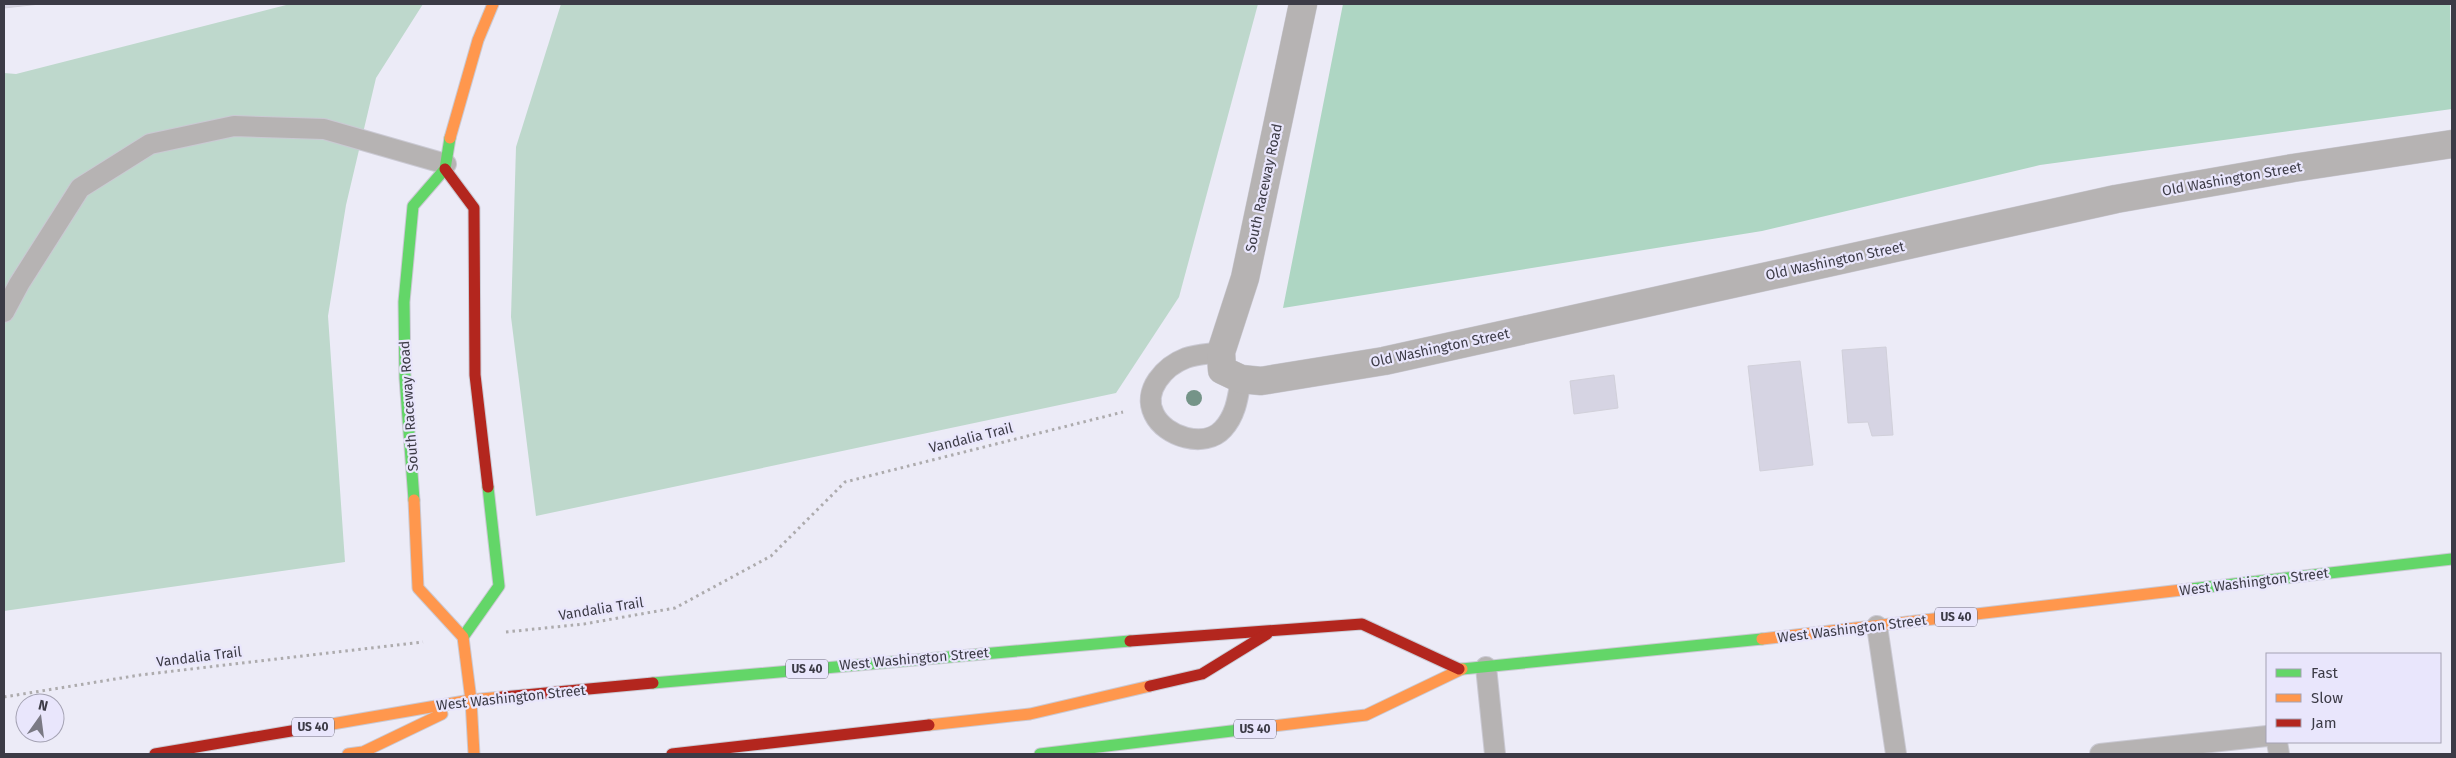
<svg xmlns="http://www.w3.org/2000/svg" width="2456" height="758" viewBox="0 0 2456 758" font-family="'Fira Sans',sans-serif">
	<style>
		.green { fill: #bed8cc }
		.forest { fill: #aed6c3 }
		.building { fill: #d6d4e3; stroke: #d1d0da }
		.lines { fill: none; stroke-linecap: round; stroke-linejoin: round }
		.lane-casing { stroke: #cac9d3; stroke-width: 22 }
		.street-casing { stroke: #cac9d3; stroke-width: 29 }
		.fast-casing { stroke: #cac9d3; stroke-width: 13 }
		.slow-casing { stroke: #cac9d3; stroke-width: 13 }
		.jam-casing { stroke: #cac9d3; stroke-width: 13 }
		.path { stroke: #adabad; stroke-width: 3; stroke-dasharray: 2.5 4; stroke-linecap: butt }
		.lane { stroke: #b6b3b3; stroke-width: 20 }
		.street { stroke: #b6b3b3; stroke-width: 28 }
		.fast { stroke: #63d668; stroke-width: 11 }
		.slow { stroke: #ff974d; stroke-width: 11 }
		.jam { stroke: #b3261e; stroke-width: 11 }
		.tree { fill: #759488 }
		.labels { text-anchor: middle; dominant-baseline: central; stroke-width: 4.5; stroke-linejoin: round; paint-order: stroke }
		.shield { fill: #e9e6fc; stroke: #706e7d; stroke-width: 1 }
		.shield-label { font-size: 12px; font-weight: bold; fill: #3c3b46 }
		.street-label { font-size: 14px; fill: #3c3b46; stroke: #e9e6fc }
	</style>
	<rect width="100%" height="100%" fill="#ecebf7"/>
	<g class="green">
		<path d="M290 4H423L376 78 346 205 328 316 345 562 4 611V73L16 74Z"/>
		<path d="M561 4H1258L1179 297 1116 393 536 516 511 317 516 147Z"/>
	</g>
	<path class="forest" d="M1343 4H2450L2452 109 2040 165 1762 231 1283 308Z"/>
	<g class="building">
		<path d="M4 4H40L4 8Z"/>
		<path d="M1886 347 1893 435 1872 436 1868 422 1848 423 1842 350Z"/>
		<path d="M1800 361 1813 465 1760 471 1748 366Z"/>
		<path d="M1614 375 1618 408 1574 414 1570 381Z"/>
	</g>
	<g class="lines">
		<defs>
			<g id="lane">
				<path d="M4 312 19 284 80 188 150 144 234 126 324 129 446 164"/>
				<path d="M1221 352C1210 354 1197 354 1186 358 1165 366 1142 390 1154 414 1165 437 1205 449 1223 429 1236 415 1238 397 1241 379"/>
				<path d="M1877 626 1896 754"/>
				<path d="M1486 667 1495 754"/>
				<path d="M2277 742 2279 754"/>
				<path d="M2100 754 2267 736"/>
			</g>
			<path id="street" d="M1303 4 1245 278 1221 352 1222 370 1241 379 1261 381 1384 361 2116 199 2293 168 2452 144"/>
			<g id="fast">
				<path d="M414 500 405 378 404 302 413 206 445 169 450 138"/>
				<path d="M2190 589 2452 559"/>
				<path d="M463 637 499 586 488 487"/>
				<path d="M1462 669 1762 639"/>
				<path d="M653 683 1130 641"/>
				<path d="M1040 754 1273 726"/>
			</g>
			<g id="slow">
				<path d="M450 138 478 40 493 4"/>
				<path d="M414 500 418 588 463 637 471 700 474 754"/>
				<path d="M1762 639 2190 589"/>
				<path d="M929 725 1030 714 1150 686"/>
				<path d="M1273 726 1366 715 1462 669"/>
				<path d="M309 728 471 700 502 697"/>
				<path d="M348 754 363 752 442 714"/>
			</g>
			<g id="jam">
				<path d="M445 169 474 208 475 375 488 487"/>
				<path d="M1130 641 1362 624 1459 669"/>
				<path d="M1150 686 1202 674 1267 634"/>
				<path d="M502 697 653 683"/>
				<path d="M155 754 309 728"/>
				<path d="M672 754 929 725"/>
			</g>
		</defs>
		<use href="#lane" class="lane-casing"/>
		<use href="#street" class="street-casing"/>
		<use href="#fast" class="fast-casing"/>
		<use href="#slow" class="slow-casing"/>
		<use href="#jam" class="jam-casing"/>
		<g class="path">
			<path d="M506 632 584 624 675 608 771 556 845 482 1123 412"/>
			<path d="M4 697 140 675 423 642"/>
		</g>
		<use href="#lane" class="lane"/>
		<use href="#street" class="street"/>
		<use href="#fast" class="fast"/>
		<use href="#slow" class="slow"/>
		<use href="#jam" class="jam"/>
	</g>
	<circle class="tree" cx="1194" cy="398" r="8"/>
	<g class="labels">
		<g class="shield">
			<rect x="1935" y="607.5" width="42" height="19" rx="4"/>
			<rect x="786" y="659.5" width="42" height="19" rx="4"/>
			<rect x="292" y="717.5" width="42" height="19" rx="4"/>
			<rect x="1234" y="719.5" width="42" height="19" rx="4"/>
		</g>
		<g class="shield-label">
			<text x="1956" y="617">US 40</text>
			<text x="807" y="669">US 40</text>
			<text x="313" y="727">US 40</text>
			<text x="1255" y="729">US 40</text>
		</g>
		<g class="street-label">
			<text transform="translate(2232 179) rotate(-10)">Old Washington Street</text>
			<text transform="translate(1264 188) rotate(-78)">South Raceway Road</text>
			<text transform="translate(1835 261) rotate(-12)">Old Washington Street</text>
			<text transform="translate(1440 348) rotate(-12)">Old Washington Street</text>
			<text transform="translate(409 406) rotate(-94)">South Raceway Road</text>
			<text transform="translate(971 438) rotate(-14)">Vandalia Trail</text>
			<text transform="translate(2254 582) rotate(-7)">West Washington Street</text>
			<text transform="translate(601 609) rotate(-9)">Vandalia Trail</text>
			<text transform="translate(1852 629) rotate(-7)">West Washington Street</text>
			<text transform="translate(199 657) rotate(-7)">Vandalia Trail</text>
			<text transform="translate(914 659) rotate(-5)">West Washington Street</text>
			<text transform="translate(511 698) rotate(-6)">West Washington Street</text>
		</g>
	</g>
	<rect width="2456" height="758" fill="none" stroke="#3c3b46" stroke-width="10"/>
	<rect x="2266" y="653" width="175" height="90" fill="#e9e6fc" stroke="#a4a2b3"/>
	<rect x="2276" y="669" width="25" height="8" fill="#63d668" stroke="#a4a2b3"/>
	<text x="2311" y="678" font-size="15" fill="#3c3b46">Fast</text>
	<rect x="2276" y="694" width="25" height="8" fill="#ff974d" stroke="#a4a2b3"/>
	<text x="2311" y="703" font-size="15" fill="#3c3b46">Slow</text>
	<rect x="2276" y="719" width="25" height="8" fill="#b3261e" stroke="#a4a2b3"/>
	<text x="2311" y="728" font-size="15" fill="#3c3b46">Jam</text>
	<g transform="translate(40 718) rotate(14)"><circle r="24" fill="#e9e6fc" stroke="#a4a2b3"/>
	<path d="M0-4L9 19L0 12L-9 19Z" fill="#7a7984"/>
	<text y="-8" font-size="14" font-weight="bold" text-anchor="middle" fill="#3c3b46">N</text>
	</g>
</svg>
